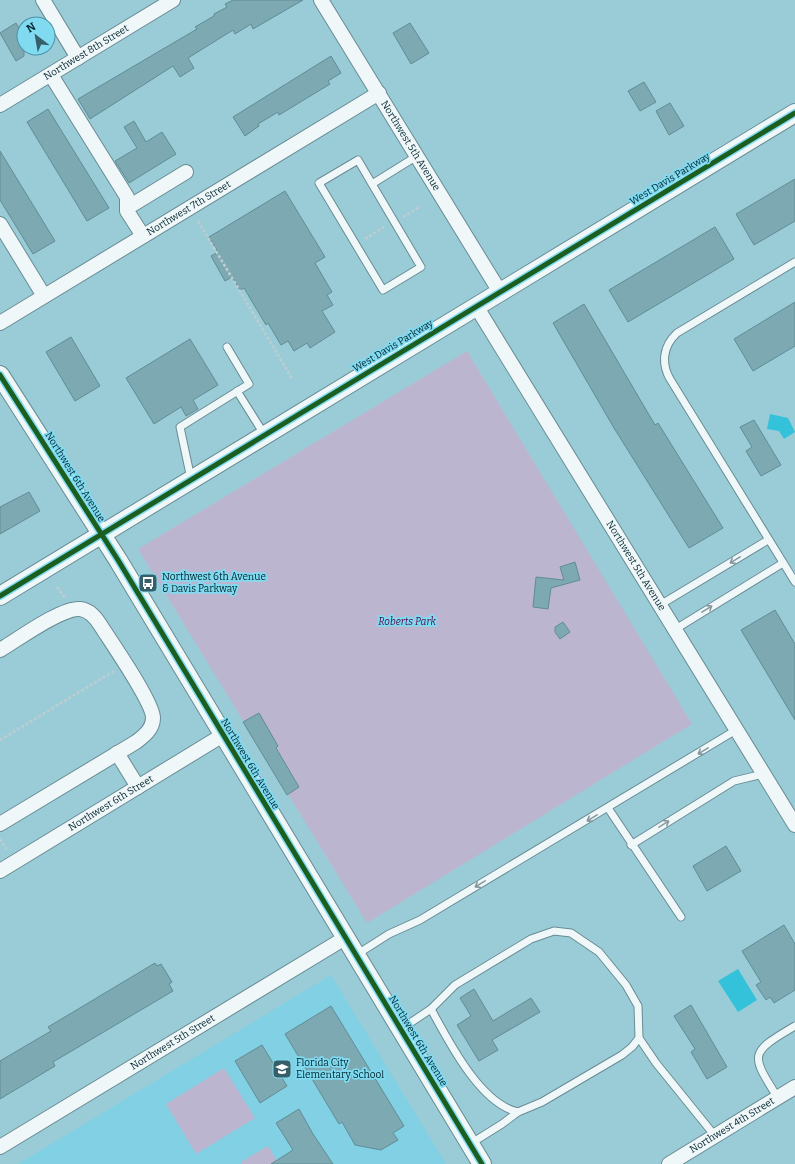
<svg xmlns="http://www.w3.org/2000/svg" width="795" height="1164" viewBox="0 0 795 1164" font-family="Bitter,serif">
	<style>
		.built { fill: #81d0e3 }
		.green { fill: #bcb5d0 }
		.water { fill: #34c1da }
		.building { fill: #7da9b3; stroke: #608c95 }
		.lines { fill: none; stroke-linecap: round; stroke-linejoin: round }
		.service-casing { stroke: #688c94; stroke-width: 9 }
		.minor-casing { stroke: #688c94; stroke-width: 16 }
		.tertiary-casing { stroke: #688c94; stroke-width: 20 }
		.path { stroke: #bdcdd1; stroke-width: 2.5; stroke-dasharray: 3 2; stroke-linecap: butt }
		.service { stroke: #f0f7f9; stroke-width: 7 }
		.minor { stroke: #f0f7f9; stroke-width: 14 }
		.tertiary { stroke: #f0f7f9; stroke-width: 18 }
		.cycleway-casing { stroke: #80dbf1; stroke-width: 8 }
		.cycleway { stroke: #1b5e20; stroke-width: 5 }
		.oneway { stroke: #84989e }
		.labels { text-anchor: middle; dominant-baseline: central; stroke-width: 3.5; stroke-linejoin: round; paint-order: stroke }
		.street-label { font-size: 10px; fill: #00252e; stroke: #80dbf1 }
		.poi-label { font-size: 10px; fill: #00252e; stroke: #80dbf1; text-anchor: start }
		.park-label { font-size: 10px; font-style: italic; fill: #530748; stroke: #80dbf1 }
	</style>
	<rect width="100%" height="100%" fill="#9accd7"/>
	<path class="built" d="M331 975 446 1164H18Z"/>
	<g class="green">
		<path d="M467 351 692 724 367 923 138 549Z"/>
		<path d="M224 1068 255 1118 196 1154 166 1104Z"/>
		<path d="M268 1146 279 1164H242L241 1162Z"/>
	</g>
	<g class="water">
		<path d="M770 414 788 418 795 432 784 439 779 431 767 429Z"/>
		<path d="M738 969 757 1000 738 1012 718 981Z"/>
	</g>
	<g class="building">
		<path d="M233 0H303L253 29 251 24 235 34 233 30 188 58 194 68 180 77 173 66 90 119 78 99 197 29 195 27 214 16V14L227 7 225 4Z"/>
		<path d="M16 23 24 36V56L16 61 0 33Z"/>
		<path d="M410 23 429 53 411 64 393 33Z"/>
		<path d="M331 56 341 73 328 81 330 84 279 115 278 112 258 124 259 126 245 136 233 117Z"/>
		<path d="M644 82 656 102 640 111 628 91Z"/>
		<path d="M670 103 684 126 669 135 656 111Z"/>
		<path d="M48 109 109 208 87 221 27 122Z"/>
		<path d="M134 121 146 142 162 132 176 154 129 183 115 161 137 148 124 127Z"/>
		<path d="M0 151 55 241 33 254 0 200Z"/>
		<path d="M795 179V221L754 245 736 214Z"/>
		<path d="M285 191 325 257 315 263 332 292 327 295 333 305 322 311 335 332 310 348 307 343 294 351 288 341 281 345 268 323 266 325 244 288 240 290 232 277 225 281 211 256 218 252 209 237Z"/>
		<path d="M715 227 734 259 628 322 609 290Z"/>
		<path d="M795 302V346L753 371 734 339Z"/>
		<path d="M584 304 655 425 658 423 723 528 689 548 614 428 553 323Z"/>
		<path d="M71 337 100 386 75 401 46 352Z"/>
		<path d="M190 339 218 385 193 400 198 409 186 416 181 407 154 424 126 378Z"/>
		<path d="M754 420 781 465 761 476 746 451 752 447 740 427Z"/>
		<path d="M29 492 40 511 0 534V507Z"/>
		<path d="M575 562 580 580 551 588 548 609 533 607 536 577 564 580 560 567Z"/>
		<path d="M775 610 795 644V720L741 630Z"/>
		<path d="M563 622 570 632 560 639 555 632V627Z"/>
		<path d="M259 713 278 746 276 748 299 787 287 795 243 722Z"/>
		<path d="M726 846 741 871 707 891 693 866Z"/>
		<path d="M784 925 795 944V990L774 1003 770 997 766 1000 756 985 761 982 742 951Z"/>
		<path d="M155 963 157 966 161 964 172 982 169 984 173 991 53 1062 55 1066 0 1099V1061L51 1031 48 1027Z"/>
		<path d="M474 989 493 1021 531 998 540 1012 492 1040 498 1050 479 1061 457 1025 471 1016 460 998Z"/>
		<path d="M691 1005 727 1067 707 1079 691 1052 695 1049 674 1016Z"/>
		<path d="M331 1006 404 1126 393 1133 398 1140 381 1150 355 1145 342 1122 339 1124 285 1034Z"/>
		<path d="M262 1045 287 1086 260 1103 235 1061Z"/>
		<path d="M299 1109 313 1134 333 1164H271L293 1150 276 1123Z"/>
	</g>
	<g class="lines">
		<defs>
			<g id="service">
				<path d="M372 184 421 267 383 290 319 183 358 160 372 184 417 156"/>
				<path d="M795 262 677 333C663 346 661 363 670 379L795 582"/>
				<path d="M237 391 264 434"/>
				<path d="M191 479 180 427 249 384 227 347"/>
				<path d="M660 605 768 540"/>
				<path d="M674 630 783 563"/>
				<path d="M608 808 681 917"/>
				<path d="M631 845 734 781 763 774"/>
				<path d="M356 955 389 934 420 920 736 730"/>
				<path d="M431 1009C448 1040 480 1104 518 1112L542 1102 622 1055 632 1047 639 1038"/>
				<path d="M401 1029 431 1009 455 985 531 939 554 931 571 933 599 952 626 985 638 1006 639 1038 656 1063 715 1136"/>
				<path d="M778 1098C750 1054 749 1053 795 1026"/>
				<path d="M470 1144 502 1124 518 1112"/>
			</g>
			<g id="minor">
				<path d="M43 0 78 58"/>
				<path id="s1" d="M321 0 500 292"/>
				<path d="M51 75 127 197V211L143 236"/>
				<path id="s2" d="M0 105 173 0"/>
				<path d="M127 208 186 172"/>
				<path d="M0 224 44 296"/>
				<path id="s3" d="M476 306 795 825"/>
				<path id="s4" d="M0 323 379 93"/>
				<path d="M0 650C17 640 62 607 80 609 90 610 96 618 101 626 111 642 153 702 153 718 153 729 144 736 136 742L0 824"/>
				<path d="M117 753 138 787"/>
				<path id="s5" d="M0 871 223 735"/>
				<path id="s6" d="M0 1147 345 938"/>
				<path id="s7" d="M669 1164 795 1087"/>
			</g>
			<g id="tertiary">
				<path d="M0 375 118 560 482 1164"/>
				<path d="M0 596 795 113"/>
			</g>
		</defs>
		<use href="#service" class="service-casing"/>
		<use href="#minor" class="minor-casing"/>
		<use href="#tertiary" class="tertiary-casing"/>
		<g class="path">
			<path d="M403 217 421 206"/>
			<path d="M198 221 293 380"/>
			<path d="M365 239 384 227"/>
			<path d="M57 587 65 598"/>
			<path d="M0 740 114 671"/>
			<path d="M0 839 6 849"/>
		</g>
		<use href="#service" class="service"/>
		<use href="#minor" class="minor"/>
		<use href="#tertiary" class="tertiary"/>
		<defs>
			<g id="cycleway">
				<path d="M0 375 118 560 482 1164"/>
				<path d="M0 596 795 113"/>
			</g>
		</defs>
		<use href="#cycleway" class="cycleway-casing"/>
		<use href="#cycleway" class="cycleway"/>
	</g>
	<defs><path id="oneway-shaft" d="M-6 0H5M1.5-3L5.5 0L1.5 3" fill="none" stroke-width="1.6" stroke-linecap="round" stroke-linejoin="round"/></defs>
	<g class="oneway">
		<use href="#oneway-shaft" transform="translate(735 560) rotate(149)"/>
		<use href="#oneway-shaft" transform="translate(707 609) rotate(-32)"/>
		<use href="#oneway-shaft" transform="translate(703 751) rotate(149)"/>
		<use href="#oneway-shaft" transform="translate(592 818) rotate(149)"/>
		<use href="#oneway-shaft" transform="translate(664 824) rotate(-32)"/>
		<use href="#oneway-shaft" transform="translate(480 884) rotate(149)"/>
	</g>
	<defs>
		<symbol id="bus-square" viewBox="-11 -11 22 22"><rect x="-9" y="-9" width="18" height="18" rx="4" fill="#365f69" stroke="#80dbf1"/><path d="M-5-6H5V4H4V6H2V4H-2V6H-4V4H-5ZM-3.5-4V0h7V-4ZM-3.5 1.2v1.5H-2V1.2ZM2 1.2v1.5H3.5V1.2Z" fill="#fff"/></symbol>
		<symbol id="school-square" viewBox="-11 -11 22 22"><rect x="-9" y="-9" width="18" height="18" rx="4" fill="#365f69" stroke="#80dbf1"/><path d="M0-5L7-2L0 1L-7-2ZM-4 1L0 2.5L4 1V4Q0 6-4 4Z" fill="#fff"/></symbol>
	</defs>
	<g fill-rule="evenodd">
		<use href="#bus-square" x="137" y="572" width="22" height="22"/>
		<use href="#school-square" x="271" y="1058" width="22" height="22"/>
	</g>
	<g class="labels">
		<g class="street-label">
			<text stroke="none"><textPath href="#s2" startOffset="101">Northwest 8th Street</textPath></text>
			<text stroke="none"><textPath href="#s1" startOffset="171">Northwest 5th Avenue</textPath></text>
			<text transform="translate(670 179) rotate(-31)">West Davis Parkway</text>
			<text stroke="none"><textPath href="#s4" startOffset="221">Northwest 7th Street</textPath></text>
			<text transform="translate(393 346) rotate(-31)">West Davis Parkway</text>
			<text transform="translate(75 477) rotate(58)">Northwest 6th Avenue</text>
			<text stroke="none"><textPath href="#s3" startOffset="305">Northwest 5th Avenue</textPath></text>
			<text transform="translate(250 764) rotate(59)">Northwest 6th Avenue</text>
			<text stroke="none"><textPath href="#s5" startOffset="130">Northwest 6th Street</textPath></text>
			<text transform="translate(418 1041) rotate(59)">Northwest 6th Avenue</text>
			<text stroke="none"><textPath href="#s6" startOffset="202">Northwest 5th Street</textPath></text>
			<text stroke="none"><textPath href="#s7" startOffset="74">Northwest 4th Street</textPath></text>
		</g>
		<g class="poi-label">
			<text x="162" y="577">Northwest 6th Avenue<tspan x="162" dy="12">&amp; Davis Parkway</tspan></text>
			<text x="296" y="1063">Florida City<tspan x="296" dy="12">Elementary School</tspan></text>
		</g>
		<g class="park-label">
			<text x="407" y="622">Roberts Park</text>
		</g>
	</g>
	<g transform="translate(36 36) rotate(329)"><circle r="19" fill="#80dbf1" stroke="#4d92a3"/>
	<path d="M0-3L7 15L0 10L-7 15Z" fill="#365f69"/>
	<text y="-6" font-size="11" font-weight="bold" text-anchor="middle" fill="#00252e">N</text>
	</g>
</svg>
